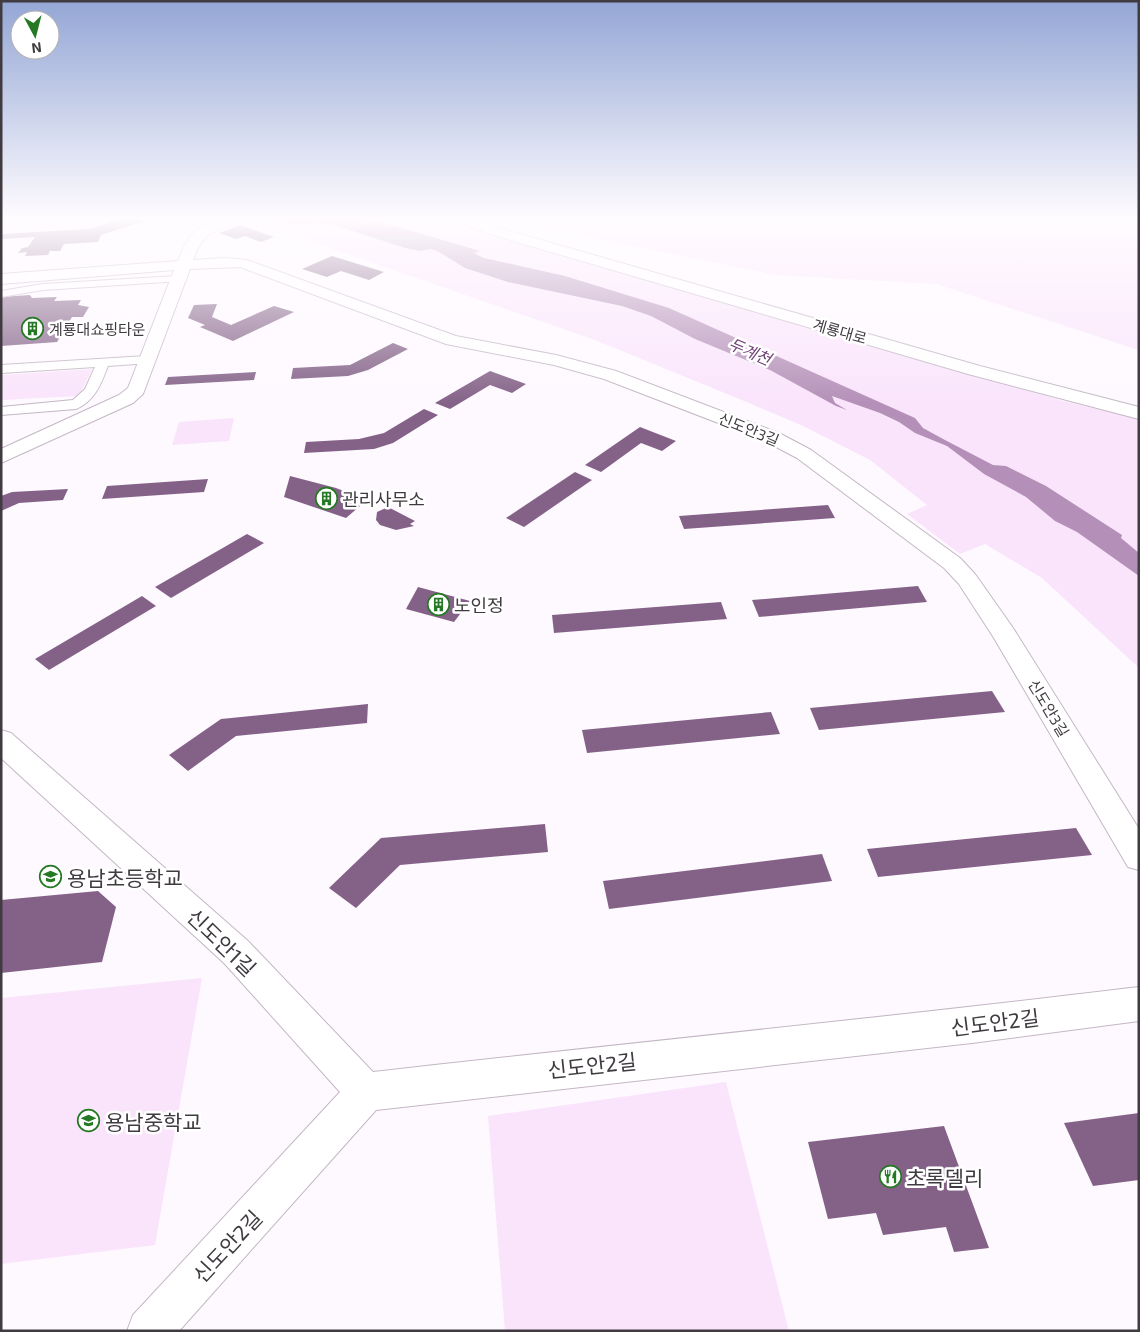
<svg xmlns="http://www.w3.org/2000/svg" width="1140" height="1332" viewBox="0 0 1140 1332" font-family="'Exo 2','Noto Sans KR',sans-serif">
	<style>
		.green { fill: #fae4fc }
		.water { fill: #b490b8 }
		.building { fill: #846288 }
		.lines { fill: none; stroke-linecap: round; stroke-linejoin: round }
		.street-casing { stroke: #c3b7c4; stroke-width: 2 }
		.secondary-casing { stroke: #c3b7c4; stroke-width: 2 }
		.street { fill: #fff; fill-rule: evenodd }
		.secondary { fill: #fff; fill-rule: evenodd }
		.labels { text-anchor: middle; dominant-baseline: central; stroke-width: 5; stroke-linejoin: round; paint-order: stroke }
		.far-poi-label { font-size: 15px; fill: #403b40; stroke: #fff; text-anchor: start }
		.far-street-label { font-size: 15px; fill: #403b40; stroke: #fff }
		.far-water-label { font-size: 16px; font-style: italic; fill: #704175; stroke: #fff }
		.poi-label { font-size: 18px; fill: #403b40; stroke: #fff; text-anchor: start }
		.near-poi-label { font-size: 21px; fill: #403b40; stroke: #fff; text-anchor: start }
		.near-street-label { font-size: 21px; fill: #403b40; stroke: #fff }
	</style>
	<rect width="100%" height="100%" fill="#fef9ff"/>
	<g class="green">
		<path d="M262 217H446L503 236 1063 401 1139 419V668L1042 578 985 544 960 554 907 514 927 505 870 460 803 426 749 403 595 340 252 221Z"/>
		<path d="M525 217H1139V350L936 284 776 275 596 239Z"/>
		<path d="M92 369 79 396 1 400V375Z"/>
		<path d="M234 418 229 441 172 445 179 422Z"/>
		<path d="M202 978 155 1245 1 1264V998Z"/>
		<path d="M726 1082 789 1331H505L488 1116Z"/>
	</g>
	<path class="water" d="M269 217H353L392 225 480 251 474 253 484 258 565 276 669 308 915 418 923 428 945 440 993 465 1006 466 1046 486 1122 535 1121 538 1139 553V576L1077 532 1055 521 1026 497 984 474 947 446 915 433 899 422 880 413 832 396 835 403 847 410 836 406 770 370 695 339 651 316 622 306 508 282 465 268 439 252 431 249 420 251 405 248 334 225 315 223 295 225Z"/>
	<g class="building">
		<path d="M118 217H147L144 219 148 220 101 235 98 242 64 244 60 251H50L48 255 25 256 27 252 18 253 22 248 28 247 35 237 1 239V234L89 229 119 220 115 218Z"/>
		<path d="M240 225 274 237 261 242 245 236 236 239 219 233Z"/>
		<path d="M332 256 384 272 369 280 341 271 327 277 302 269Z"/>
		<path d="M30 295 32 298 57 297 54 301 81 300 78 305 89 307 83 317H72L57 342 1 346V297Z"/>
		<path d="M217 304 212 317 231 325 274 306 294 312 233 341 200 327 205 325 188 318 194 305Z"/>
		<path d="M393 343 408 349 368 370 348 376 291 379 293 368 350 365Z"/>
		<path d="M490 371 526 384 512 393 490 385 450 409 435 403Z"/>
		<path d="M256 372 254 380 165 385 168 377Z"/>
		<path d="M424 409 438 415 393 443 374 449 304 453 306 442 359 439 384 433Z"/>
		<path d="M640 427 676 441 662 451 641 443 601 472 585 465Z"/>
		<path d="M575 472 592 480 524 527 506 518Z"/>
		<path d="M290 476 336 488 367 500 346 518 284 497Z"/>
		<path d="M208 479 204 492 102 499 107 486Z"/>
		<path d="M68 489 63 500 19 503 1 511V496L12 492Z"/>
		<path d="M828 505 835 518 684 529 679 516Z"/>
		<path d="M388 507 415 521 410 524 414 526 396 530 380 525 376 520 377 512Z"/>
		<path d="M247 534 264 543 171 598 155 587Z"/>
		<path d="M918 586 927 602 759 617 752 600Z"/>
		<path d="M418 587 470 601 454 622 406 609Z"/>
		<path d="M142 596 156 606 49 670 35 659Z"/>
		<path d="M721 602 727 619 554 633 552 615Z"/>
		<path d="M992 691 1005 712 819 730 810 708Z"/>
		<path d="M368 704 367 723 236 736 188 771 169 755 221 719Z"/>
		<path d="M771 712 780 734 587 753 582 730Z"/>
		<path d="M545 824 548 852 400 865 356 908 329 888 381 838Z"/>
		<path d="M1076 828 1092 855 878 877 867 849Z"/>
		<path d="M822 854 832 881 609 909 603 881Z"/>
		<path d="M98 891 116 907 102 962 1 973V900Z"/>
		<path d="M1139 1113V1180L1093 1186 1064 1123Z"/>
		<path d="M944 1126 989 1248 954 1252 946 1227 883 1235 876 1213 828 1219 808 1142Z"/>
	</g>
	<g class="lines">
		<defs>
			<g id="street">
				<path d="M177 276 183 279 181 281 43 290 1 297V291L43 284Z"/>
				<path d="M146 356 150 357 152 360 150 363 108 366C101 384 95 401 76 409L1 415V407L73 400 85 389 95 367 1 373V365Z"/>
			</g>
			<g id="secondary">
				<path d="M225 217H235L237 220 235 223C210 233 203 233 193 260L224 258 247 260 456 336 556 355 616 371 779 433 811 450 960 558 975 574 1013 628 1139 829V870L1128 867 994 638 959 584 944 568 797 458 765 441 604 379 554 365 446 344 240 267 190 269 143 394 133 403 1 463V449L119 395 128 388 174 270 1 284V274L178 261C190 230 195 229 225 217Z"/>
				<path d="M450 217H470L503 229 980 366 1139 407V419L968 374 493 235 452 220Z"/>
				<path d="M1 730 11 733 248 941 373 1072C628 1043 884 1018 1139 987V1021L972 1043 376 1110 179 1331H127L133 1315 340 1092 224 963 1 758Z"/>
			</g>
		</defs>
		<use href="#street" class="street-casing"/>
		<use href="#secondary" class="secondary-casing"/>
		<use href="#street" class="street"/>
		<use href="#secondary" class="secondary"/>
	</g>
	<linearGradient id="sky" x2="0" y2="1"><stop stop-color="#93a6d5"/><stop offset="0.54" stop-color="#fffcff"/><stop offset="1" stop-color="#fffcff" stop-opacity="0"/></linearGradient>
	<rect width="1140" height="404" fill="url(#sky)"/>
	<defs>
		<symbol id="building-ring" viewBox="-11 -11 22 22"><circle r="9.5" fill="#fff" stroke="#257924" stroke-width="1.5"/><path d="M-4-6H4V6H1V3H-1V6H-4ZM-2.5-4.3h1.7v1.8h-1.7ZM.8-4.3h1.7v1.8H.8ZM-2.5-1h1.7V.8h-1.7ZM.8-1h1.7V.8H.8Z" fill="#257924"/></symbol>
		<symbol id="school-ring" viewBox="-11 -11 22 22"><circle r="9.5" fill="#fff" stroke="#257924" stroke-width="1.5"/><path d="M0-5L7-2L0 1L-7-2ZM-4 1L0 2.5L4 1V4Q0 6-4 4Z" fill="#257924"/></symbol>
		<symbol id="restaurant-ring" viewBox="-11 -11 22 22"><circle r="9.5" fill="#fff" stroke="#257924" stroke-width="1.5"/><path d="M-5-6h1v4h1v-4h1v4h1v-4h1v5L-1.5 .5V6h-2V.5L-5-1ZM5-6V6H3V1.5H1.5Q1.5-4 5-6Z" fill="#257924"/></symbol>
	</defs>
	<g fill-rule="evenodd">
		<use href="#building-ring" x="20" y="316" width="25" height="25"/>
		<use href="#building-ring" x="314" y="486" width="25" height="25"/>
		<use href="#building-ring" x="426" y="592" width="25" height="25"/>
		<use href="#school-ring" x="38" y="864" width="25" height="25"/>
		<use href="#school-ring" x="76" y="1108" width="25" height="25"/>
		<use href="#restaurant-ring" x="878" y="1164" width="25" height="25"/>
	</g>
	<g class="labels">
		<g class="far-poi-label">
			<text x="49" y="329">계룡대쇼핑타운</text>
		</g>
		<g class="far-street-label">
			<text transform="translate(840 331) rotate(16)">계룡대로</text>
			<text transform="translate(749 429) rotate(22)">신도안3길</text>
			<text transform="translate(1049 708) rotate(59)">신도안3길</text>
		</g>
		<g class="far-water-label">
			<text transform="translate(750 351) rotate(23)">두계천</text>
		</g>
		<g class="poi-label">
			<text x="342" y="499">관리사무소</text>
			<text x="454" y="605">노인정</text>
		</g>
		<g class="near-poi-label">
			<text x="67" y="877">용남초등학교</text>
			<text x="105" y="1121">용남중학교</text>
			<text x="906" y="1177">초록델리</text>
		</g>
		<g class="near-street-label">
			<text transform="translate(222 942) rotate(44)">신도안1길</text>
			<text transform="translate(995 1022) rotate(-7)">신도안2길</text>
			<text transform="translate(592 1065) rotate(-6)">신도안2길</text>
			<text transform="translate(227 1246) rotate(-47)">신도안2길</text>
		</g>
	</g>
	<rect width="1140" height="1332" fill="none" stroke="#403b40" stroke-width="5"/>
	<g transform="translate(35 35) rotate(173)"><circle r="24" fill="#ffffff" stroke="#b3b1b3"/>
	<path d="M0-4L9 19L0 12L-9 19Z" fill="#257924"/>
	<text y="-8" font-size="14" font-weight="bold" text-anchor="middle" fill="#403b40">N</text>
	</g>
</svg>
